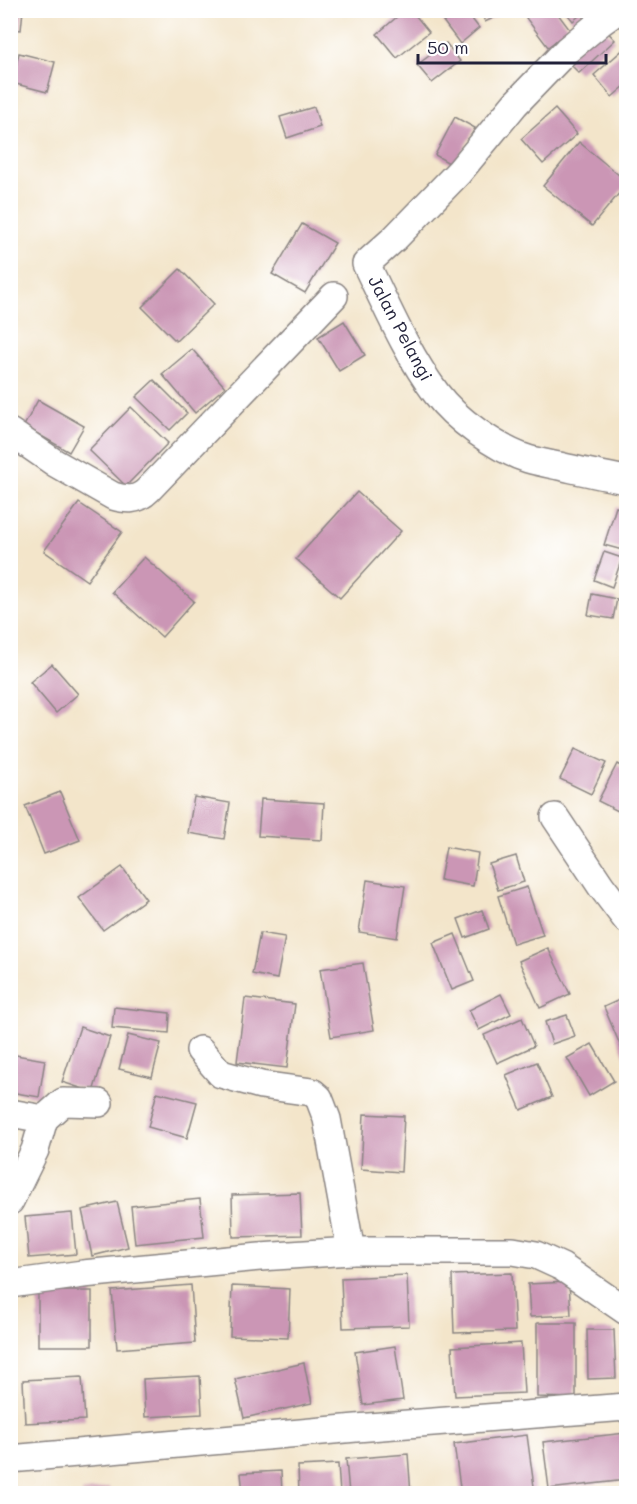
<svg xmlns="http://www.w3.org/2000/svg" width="637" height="1504" viewBox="0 0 637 1504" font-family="Mali,sans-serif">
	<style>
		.building { fill: #cb96b5 }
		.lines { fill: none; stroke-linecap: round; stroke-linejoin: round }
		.minor-casing { stroke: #8a8482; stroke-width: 30 }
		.minor { stroke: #fff; stroke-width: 27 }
		.labels { text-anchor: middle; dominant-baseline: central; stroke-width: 5; stroke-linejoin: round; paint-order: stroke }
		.street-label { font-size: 18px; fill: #22223b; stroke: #fff }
	</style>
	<rect width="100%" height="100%" fill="#fff"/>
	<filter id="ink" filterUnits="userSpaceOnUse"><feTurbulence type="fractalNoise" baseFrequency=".0167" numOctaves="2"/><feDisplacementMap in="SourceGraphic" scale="12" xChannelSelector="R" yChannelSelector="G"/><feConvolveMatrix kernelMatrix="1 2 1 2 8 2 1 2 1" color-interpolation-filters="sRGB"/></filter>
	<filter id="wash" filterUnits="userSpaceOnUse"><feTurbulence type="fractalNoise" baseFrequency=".008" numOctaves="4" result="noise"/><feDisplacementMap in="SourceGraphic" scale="24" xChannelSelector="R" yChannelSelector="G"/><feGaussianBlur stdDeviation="1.35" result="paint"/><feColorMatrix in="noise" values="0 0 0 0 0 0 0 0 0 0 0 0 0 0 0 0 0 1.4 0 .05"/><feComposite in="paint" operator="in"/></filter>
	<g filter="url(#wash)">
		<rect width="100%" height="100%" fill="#f3e5ca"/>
		<g id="blocks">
			<g class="building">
				<path d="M10 10H23L21 30 10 29Z"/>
				<path d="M405 10H411L429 32 397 58 377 34Z"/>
				<path d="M456 10H465L479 28 460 44 443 21Z"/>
				<path d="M480 10H510L485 22Z"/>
				<path d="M536 10H555L570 30 548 47 526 18Z"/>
				<path d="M564 10H586L573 21Z"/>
				<path d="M601 25 615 40 579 73 565 59Z"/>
				<path d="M446 43 460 61 432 83 417 65Z"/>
				<path d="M626 47V85L612 97 594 75Z"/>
				<path d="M19 53 55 62 47 92 12 83Z"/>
				<path d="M314 107 320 127 287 138 280 117Z"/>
				<path d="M555 109 577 134 543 164 521 139Z"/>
				<path d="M455 117 475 128 454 166 435 155Z"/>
				<path d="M579 142 626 181V185L592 226 543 186Z"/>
				<path d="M302 224 335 243 305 293 272 274Z"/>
				<path d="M180 269 214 304 176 341 142 307Z"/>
				<path d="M344 321 365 355 339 371 318 337Z"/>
				<path d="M192 349 225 387 195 413 162 374Z"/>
				<path d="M154 380 187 413 170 430 136 397Z"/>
				<path d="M38 400 84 426 69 452 24 426Z"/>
				<path d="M131 407 168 443 126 486 89 450Z"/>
				<path d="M357 492 401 531 340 598 296 559Z"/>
				<path d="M79 503 122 532 87 581 44 551Z"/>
				<path d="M616 507 626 510V551L604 545Z"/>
				<path d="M604 552 622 558 612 587 594 580Z"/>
				<path d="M144 557 194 601 162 637 112 592Z"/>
				<path d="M592 594 617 599 613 619 588 615Z"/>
				<path d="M52 664 78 694 56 713 30 682Z"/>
				<path d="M575 749 606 763 591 794 560 779Z"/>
				<path d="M617 764 626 769V815L598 801Z"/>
				<path d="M60 792 80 840 44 854 25 806Z"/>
				<path d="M194 797 230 803 224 839 188 833Z"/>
				<path d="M261 799 324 803 322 840 258 836Z"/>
				<path d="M446 847 478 853 473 886 440 880Z"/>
				<path d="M516 856 524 882 498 890 489 864Z"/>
				<path d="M122 867 146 899 103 930 79 898Z"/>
				<path d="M367 880 405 886 397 938 359 932Z"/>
				<path d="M527 887 543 935 513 944 498 896Z"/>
				<path d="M482 910 489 929 465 938 458 919Z"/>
				<path d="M260 933 285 937 277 979 252 974Z"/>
				<path d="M455 934 474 981 452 990 433 943Z"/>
				<path d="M548 948 570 994 540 1008 519 961Z"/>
				<path d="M363 963 374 1030 331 1037 320 969Z"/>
				<path d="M501 994 511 1014 479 1030 469 1010Z"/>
				<path d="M626 997V1059L604 1007Z"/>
				<path d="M245 998 295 1004 287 1068 237 1062Z"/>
				<path d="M114 1007 170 1013 169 1033 112 1028Z"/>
				<path d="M567 1015 575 1036 552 1044 545 1022Z"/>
				<path d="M522 1018 534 1046 497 1063 484 1035Z"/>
				<path d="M80 1027 110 1037 93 1092 62 1082Z"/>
				<path d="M128 1035 161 1043 152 1077 119 1069Z"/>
				<path d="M592 1044 614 1081 589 1096 567 1058Z"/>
				<path d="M10 1054 45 1060 39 1097 10 1092Z"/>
				<path d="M537 1062 552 1097 521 1110 506 1075Z"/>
				<path d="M157 1092 197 1102 187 1138 148 1127Z"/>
				<path d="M364 1114 404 1116 401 1172 361 1169Z"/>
				<path d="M300 1193 302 1235 233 1237 232 1195Z"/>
				<path d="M200 1199 204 1237 135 1244 131 1206Z"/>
				<path d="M117 1202 128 1247 92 1256 82 1210Z"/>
				<path d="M72 1213 76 1254 29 1258 25 1217Z"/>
				<path d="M512 1273 515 1331 454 1333 452 1275Z"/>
				<path d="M407 1275 409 1326 343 1328 341 1278Z"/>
				<path d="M569 1282 571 1315 530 1317 528 1284Z"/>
				<path d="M191 1285 195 1343 117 1349 112 1291Z"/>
				<path d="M232 1286 290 1289 288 1338 230 1336Z"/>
				<rect x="38" y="1291" width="54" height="55"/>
				<path d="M537 1323H576V1398L537 1397Z"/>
				<path d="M587 1330H614L616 1378 588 1379Z"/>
				<path d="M521 1343 524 1393 455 1396 452 1347Z"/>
				<path d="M395 1346 403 1400 363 1405 355 1352Z"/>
				<path d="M304 1363 312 1403 244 1418 235 1379Z"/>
				<path d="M200 1376 202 1414 145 1417 143 1379Z"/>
				<path d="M82 1377 85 1420 25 1423 23 1380Z"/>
				<path d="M626 1433V1480L549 1489 543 1442Z"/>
				<path d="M527 1435 535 1494H461L454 1444Z"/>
				<path d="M408 1454 411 1494H349L346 1459Z"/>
				<path d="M338 1464 340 1494H299L298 1466Z"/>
				<path d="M281 1471 282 1494H243L241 1473Z"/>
				<path d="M109 1488 110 1494H82V1492Z"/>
			</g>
		</g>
	</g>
	<g filter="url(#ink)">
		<use href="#blocks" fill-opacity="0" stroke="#8a8482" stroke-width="1.5"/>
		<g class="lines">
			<defs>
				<g id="minor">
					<path d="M618 10 601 22 567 50 515 104 459 172 395 238 366 264C387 307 407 354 436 393 455 419 497 449 528 459 538 462 549 464 559 466 582 471 604 476 626 480"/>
					<path d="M10 432 55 463 113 496C127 500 137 501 148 490L334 296"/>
					<path d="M555 817 601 886 626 919"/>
					<path d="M200 1050 221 1074 261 1085 312 1092 319 1098 327 1119 351 1251"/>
					<path d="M10 1113 44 1119"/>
					<path d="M10 1201 35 1150 44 1119 63 1102 99 1103"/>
					<path d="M10 1284 83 1274 260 1257 351 1251H513L536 1255 562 1267 626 1311"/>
					<path d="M10 1459 356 1428 626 1407"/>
				</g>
			</defs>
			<use href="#minor" class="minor-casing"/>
			<use href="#minor" class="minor"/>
		</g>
	</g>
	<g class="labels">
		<g class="street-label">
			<text transform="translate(401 328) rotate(62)">Jalan Pelangi</text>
		</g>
	</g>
	<rect width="637" height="1504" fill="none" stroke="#fff" stroke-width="36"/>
	<path d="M418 54v9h188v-9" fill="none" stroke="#22223b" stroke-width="3"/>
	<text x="427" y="54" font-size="18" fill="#22223b" stroke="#ffffff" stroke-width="4.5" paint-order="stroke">50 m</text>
</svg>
